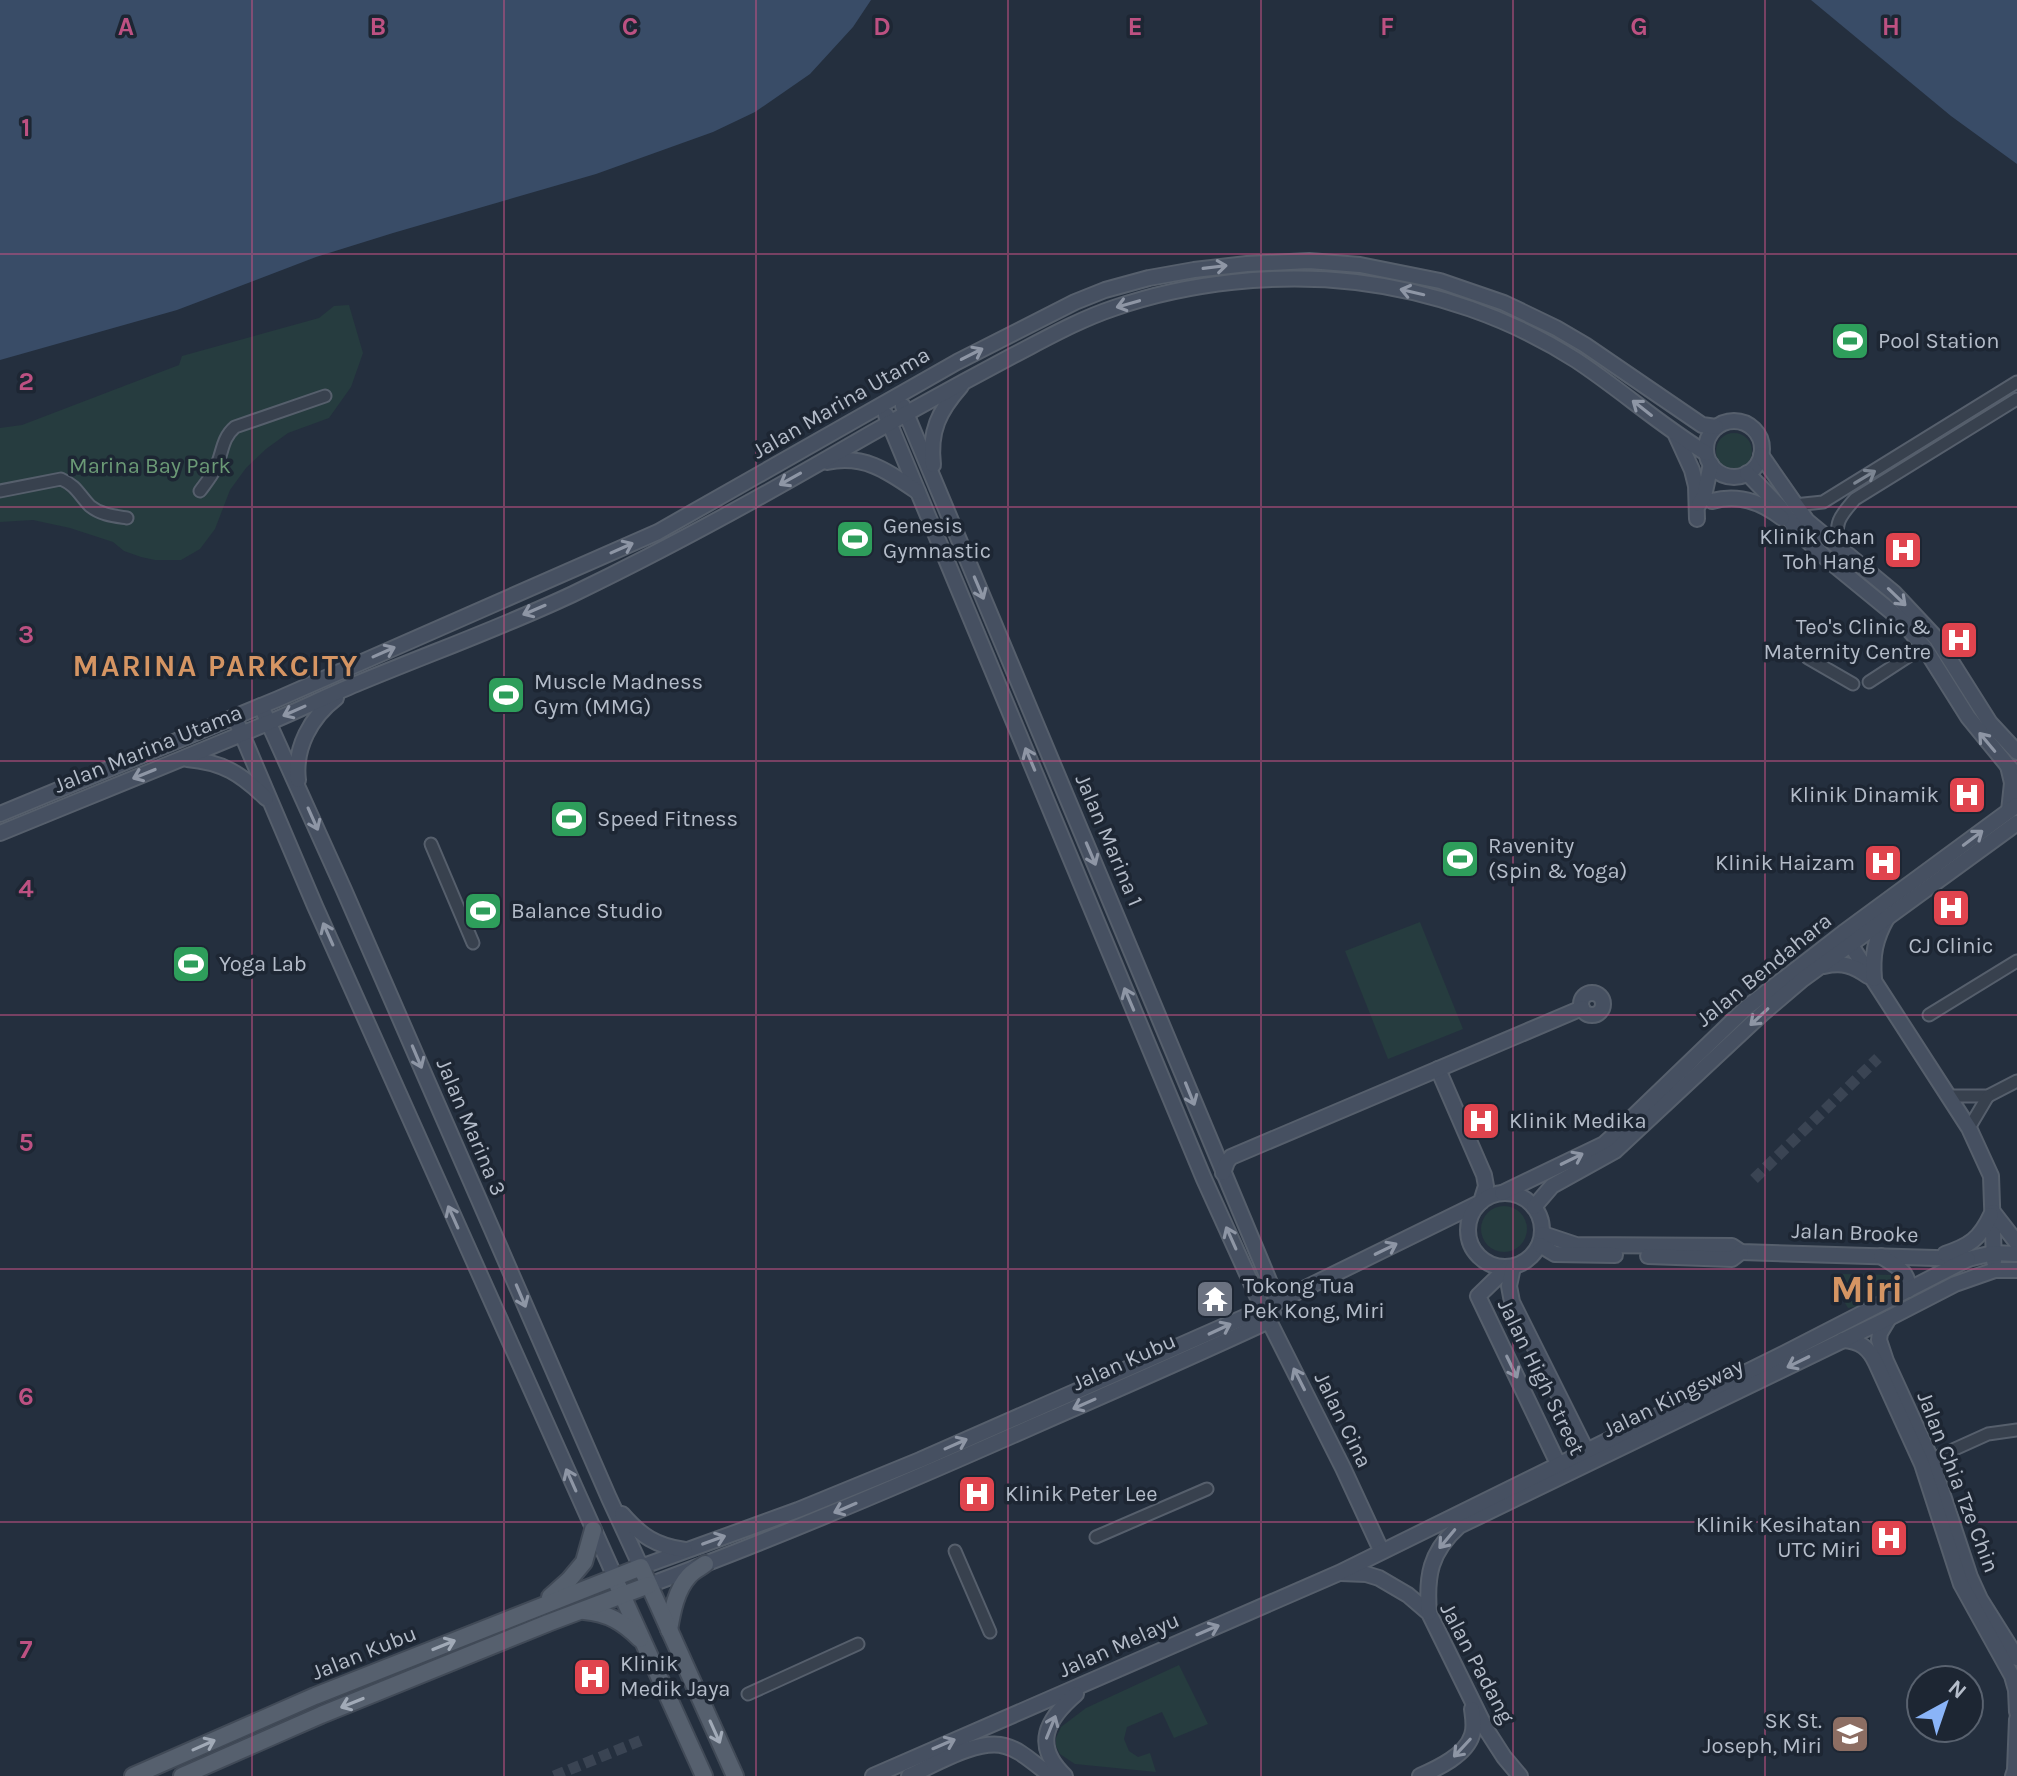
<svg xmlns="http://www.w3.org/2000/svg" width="2017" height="1776" viewBox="0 0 2017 1776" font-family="Karla,sans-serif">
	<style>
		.green { fill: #263c3f }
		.water { fill: #394c67 }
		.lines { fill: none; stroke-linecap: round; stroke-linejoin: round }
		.street-tunnel { stroke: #3a4453; stroke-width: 11; stroke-dasharray: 11 5.5; stroke-linecap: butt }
		.street-casing { stroke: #565f6c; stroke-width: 15 }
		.secondary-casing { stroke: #565f6c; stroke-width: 18 }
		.primary-casing { stroke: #414a57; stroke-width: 20 }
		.street { stroke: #38414e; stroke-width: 11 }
		.secondary { stroke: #465061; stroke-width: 14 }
		.primary { stroke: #56606e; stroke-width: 16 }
		.oneway { stroke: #8e96a5 }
		.oneway2 { stroke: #7c8592 }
		.oneway3 { stroke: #a1aab7 }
		.grid { fill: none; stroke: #bd5182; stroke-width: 2; stroke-opacity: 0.55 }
		.labels { text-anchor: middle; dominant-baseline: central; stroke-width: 7; stroke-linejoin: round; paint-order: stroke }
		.poi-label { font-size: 22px; fill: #b4bcc9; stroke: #1d2633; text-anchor: start }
		.street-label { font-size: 22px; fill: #b4bcc9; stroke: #1d2633 }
		.park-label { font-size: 22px; fill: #6b9a76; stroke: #1d2633 }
		.district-label { font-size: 30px; font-weight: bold; letter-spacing: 2px; fill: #d59563; stroke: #1d2633 }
		.town-label { font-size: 38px; font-weight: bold; fill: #d59563; stroke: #1d2633 }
		.grid-label { font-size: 26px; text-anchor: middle; font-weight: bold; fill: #bd5182; stroke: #1d2633; stroke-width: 7; stroke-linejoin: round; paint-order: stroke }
	</style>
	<rect width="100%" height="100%" fill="#242f3e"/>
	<g class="green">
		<path d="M349 305 363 353 351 387 329 418 288 433 266 449 246 468 230 490 215 529 200 549 181 560H155L141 557 124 551 113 542 70 528 33 520 0 522V428L22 425 179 365 182 356 319 318 334 306Z"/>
		<circle cx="1734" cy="451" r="18"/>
		<path d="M1420 922 1463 1029 1388 1059 1345 951Z"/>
		<circle cx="1504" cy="1229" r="23"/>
		<path d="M1841 1274 1896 1275 1900 1285 1861 1306 1848 1308 1845 1303Z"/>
		<path d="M1179 1665 1208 1724 1174 1738 1162 1712 1127 1727 1124 1739 1129 1751 1138 1757 1150 1753 1156 1772 1075 1764 1060 1754 1056 1746V1738L1061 1727 1086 1708Z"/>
	</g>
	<g class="water">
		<path d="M0 0H871L853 27 810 74 755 112 713 132 596 174 393 233 316 257 177 310 0 360Z"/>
		<path d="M1811 0H2017V164L1951 116Z"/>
	</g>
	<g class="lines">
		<g class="street-tunnel">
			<path d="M1754 1179 1878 1058"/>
			<path d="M554 1776 642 1740"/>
		</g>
		<defs>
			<g id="street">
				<path d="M0 491 61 479C77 486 79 495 90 506 101 515 114 516 127 518"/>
				<path d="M200 491C205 484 211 477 215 469 223 454 221 439 235 427L325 396"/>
				<path d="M1794 505 1823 502 2017 382"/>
				<path d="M1838 546C1835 522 1839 517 1855 499L2017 399"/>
				<path d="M1808 658 1853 684"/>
				<path d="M1869 682 1912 654"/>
				<path d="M431 844 473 943"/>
				<path d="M1929 1015 2017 961"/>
				<path d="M1948 1096H1988L2017 1081"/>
				<path d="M1969 1128 1988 1096"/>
				<path d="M1926 1462 1988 1434 2017 1430"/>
				<path d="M1096 1537 1207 1489"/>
				<path d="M955 1551 990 1632"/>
				<path d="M748 1694 858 1644"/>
			</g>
			<g id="secondary">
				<path d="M903 406 1278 1302"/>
				<path d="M886 415 1204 1179 1263 1309 1343 1468 1381 1550"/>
				<circle cx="1734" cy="449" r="28"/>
				<path d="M1676 435 1692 470 1696 486 1697 519"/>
				<path d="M1761 455 1807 521 1894 593 1937 639 1990 723 2017 752"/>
				<path d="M827 462C865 454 889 472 918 492"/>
				<path d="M933 465C929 431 939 411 961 386"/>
				<path d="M1747 473 1779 506 1800 534 1827 559 1899 618 1924 647 1968 717 2008 766 2017 775"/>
				<path d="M1712 501C1738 494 1760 501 1782 518"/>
				<path d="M1699 504 1704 496 1711 464"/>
				<path d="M261 706 344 890 609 1498 641 1567 798 1510 920 1460 1263 1309 1481 1202 1486 1186 1484 1175 1438 1069"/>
				<path d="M238 725 315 906 615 1577"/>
				<path d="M187 759C223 762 241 774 266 798"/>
				<path d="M2008 766 2012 783 2009 811"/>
				<path d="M298 780C294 748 311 717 336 698"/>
				<path d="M0 814 278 699 658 532 957 362 1075 302 1105 290 1149 278 1194 270 1247 264 1309 261 1360 265 1440 281 1504 303 1556 328 1585 345 1702 425 1716 427"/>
				<path d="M0 833C90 796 180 760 270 722 299 710 327 696 356 684 428 654 503 627 573 594 658 553 741 508 823 461 885 425 948 390 1012 356 1045 339 1078 320 1114 308 1189 282 1276 273 1356 282 1432 291 1511 318 1576 360 1620 389 1660 425 1706 453"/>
				<path d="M1845 936 1969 1128 1991 1176 1994 1261"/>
				<path d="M1824 966C1842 962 1853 965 1868 976"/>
				<path d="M1874 979C1872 955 1875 939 1887 918"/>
				<circle cx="1592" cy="1004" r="11"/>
				<path d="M1223 1173 1227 1162 1231 1157 1582 1008"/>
				<circle cx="1505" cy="1230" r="37"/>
				<path d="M1502 1193 1604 1144 1613 1136 1746 1008 1843 933 2017 805"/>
				<path d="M1534 1207 1552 1186 1615 1151 1763 1013 1803 979 2017 823"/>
				<path d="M1993 1212 2017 1243"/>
				<path d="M1543 1234 1576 1245 1732 1246 1741 1252 1968 1259 1993 1253 2017 1254"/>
				<path d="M1540 1245 1555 1254 1615 1255"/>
				<path d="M1945 1254C1969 1246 1980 1239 1991 1215"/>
				<path d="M1648 1256 1732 1259 1741 1252"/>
				<path d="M1881 1256C1894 1265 1910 1271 1908 1290"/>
				<path d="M1508 1267 1478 1296 1562 1472"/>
				<path d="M1513 1267 1509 1286 1512 1302 1590 1458"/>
				<path d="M1889 1318 1880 1333 1879 1340 1886 1361 1931 1459 1970 1577 1980 1599 2017 1658"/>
				<path d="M1843 1340C1860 1341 1869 1348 1876 1363L1922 1464 1961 1584 2012 1676 2016 1690 2017 1712"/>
				<path d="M622 1514C641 1536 656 1546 685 1550"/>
				<path d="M1341 1573 1366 1574 1379 1578 1408 1595 1429 1613 1486 1729 1504 1757 1520 1776"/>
				<path d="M649 1585C780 1537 908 1482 1036 1425 1114 1391 1192 1357 1269 1321L1273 1313"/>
				<path d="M1429 1613C1426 1576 1430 1552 1459 1526L1889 1318 1955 1284 1995 1270H2017"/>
				<path d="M873 1776 1339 1573 1785 1353 1968 1259"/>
				<path d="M909 1776C934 1765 978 1738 1005 1746 1024 1751 1036 1767 1053 1776"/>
				<path d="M1065 1776C1032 1745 1047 1719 1076 1694"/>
				<path d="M1420 1776C1438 1768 1466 1755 1472 1735 1475 1727 1473 1717 1472 1709"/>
				<path d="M2013 1776 2015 1770 2017 1719"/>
			</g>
			<g id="primary">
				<path d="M618 1586 704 1776"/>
				<path d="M550 1597 569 1580 584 1562 593 1530"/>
				<path d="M584 1611C608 1613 623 1622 640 1639"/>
				<path d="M669 1630C672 1612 676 1590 689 1576 693 1571 700 1568 705 1564"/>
				<path d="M133 1776 315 1696 641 1567 735 1776"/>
				<path d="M182 1776 321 1715 548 1623 649 1585"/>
			</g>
		</defs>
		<use href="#street" class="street-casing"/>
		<use href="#secondary" class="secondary-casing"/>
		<use href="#primary" class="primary-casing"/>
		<use href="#street" class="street"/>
		<use href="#secondary" class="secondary"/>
		<use href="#primary" class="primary"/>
	</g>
	<defs><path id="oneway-shaft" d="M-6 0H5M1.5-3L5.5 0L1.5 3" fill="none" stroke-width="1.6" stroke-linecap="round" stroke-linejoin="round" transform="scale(2)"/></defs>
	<g class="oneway">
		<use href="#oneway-shaft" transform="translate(1215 267) rotate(-7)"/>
		<use href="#oneway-shaft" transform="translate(1412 292) rotate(-167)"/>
		<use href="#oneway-shaft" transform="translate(1128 304) rotate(164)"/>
		<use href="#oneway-shaft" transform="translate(972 354) rotate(-27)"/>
		<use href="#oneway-shaft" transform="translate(1642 408) rotate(-142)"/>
		<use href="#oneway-shaft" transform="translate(790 479) rotate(151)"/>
		<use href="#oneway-shaft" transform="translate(622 548) rotate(-24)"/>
		<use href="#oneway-shaft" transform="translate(979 588) rotate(67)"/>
		<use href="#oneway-shaft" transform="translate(1897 597) rotate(44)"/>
		<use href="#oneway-shaft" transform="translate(534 610) rotate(157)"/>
		<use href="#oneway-shaft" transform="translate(384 652) rotate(-24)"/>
		<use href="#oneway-shaft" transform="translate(294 711) rotate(156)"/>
		<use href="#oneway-shaft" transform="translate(1987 742) rotate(-130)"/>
		<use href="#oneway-shaft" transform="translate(1030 759) rotate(-113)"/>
		<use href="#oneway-shaft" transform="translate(144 774) rotate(158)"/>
		<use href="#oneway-shaft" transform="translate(313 819) rotate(66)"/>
		<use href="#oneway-shaft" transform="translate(1973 838) rotate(-37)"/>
		<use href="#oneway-shaft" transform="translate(1091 854) rotate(67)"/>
		<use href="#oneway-shaft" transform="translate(328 934) rotate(-114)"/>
		<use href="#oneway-shaft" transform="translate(1129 999) rotate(-113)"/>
		<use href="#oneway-shaft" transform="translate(1759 1017) rotate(137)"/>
		<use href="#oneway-shaft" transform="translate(417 1057) rotate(67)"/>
		<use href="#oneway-shaft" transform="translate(1190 1094) rotate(68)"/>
		<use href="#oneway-shaft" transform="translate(1572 1159) rotate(-26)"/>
		<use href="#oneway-shaft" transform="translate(453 1217) rotate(-114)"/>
		<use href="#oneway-shaft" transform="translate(1231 1238) rotate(-114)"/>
		<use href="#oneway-shaft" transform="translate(1386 1249) rotate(-26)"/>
		<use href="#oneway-shaft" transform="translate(521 1296) rotate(67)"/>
		<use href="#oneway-shaft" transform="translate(1220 1329) rotate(-25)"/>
		<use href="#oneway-shaft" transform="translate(1798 1362) rotate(154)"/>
		<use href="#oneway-shaft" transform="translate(1512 1367) rotate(64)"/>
		<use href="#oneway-shaft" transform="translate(1299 1379) rotate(-117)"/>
		<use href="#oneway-shaft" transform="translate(1084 1404) rotate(156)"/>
		<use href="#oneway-shaft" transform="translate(956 1444) rotate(-24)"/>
		<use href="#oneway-shaft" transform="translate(571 1480) rotate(-114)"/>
		<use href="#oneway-shaft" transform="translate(845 1508) rotate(157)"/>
		<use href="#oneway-shaft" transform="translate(1447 1539) rotate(130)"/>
		<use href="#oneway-shaft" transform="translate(714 1540) rotate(-20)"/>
		<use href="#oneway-shaft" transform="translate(1208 1630) rotate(-23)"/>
		<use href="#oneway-shaft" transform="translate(1051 1727) rotate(-68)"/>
		<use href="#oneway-shaft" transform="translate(944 1744) rotate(-23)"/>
		<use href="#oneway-shaft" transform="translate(1462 1748) rotate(133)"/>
	</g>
	<use class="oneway2" href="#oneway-shaft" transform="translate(1865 477) rotate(-31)"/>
	<g class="oneway3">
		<use href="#oneway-shaft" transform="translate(444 1645) rotate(-22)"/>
		<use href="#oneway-shaft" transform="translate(352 1703) rotate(158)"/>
		<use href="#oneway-shaft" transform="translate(715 1732) rotate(66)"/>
		<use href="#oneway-shaft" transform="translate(204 1745) rotate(-24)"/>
	</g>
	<path class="grid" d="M252 0V1776M504 0V1776M756 0V1776M1008 0V1776M1261 0V1776M1513 0V1776M1765 0V1776M0 254H2017M0 507H2017M0 761H2017M0 1015H2017M0 1269H2017M0 1522H2017"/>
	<defs>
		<symbol id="stadium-square" viewBox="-11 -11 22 22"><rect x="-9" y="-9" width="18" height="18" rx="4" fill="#2e9e5b" stroke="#1d2633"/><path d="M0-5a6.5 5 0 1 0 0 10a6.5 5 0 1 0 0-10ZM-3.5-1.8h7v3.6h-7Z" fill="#fff"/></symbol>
		<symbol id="hospital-square" viewBox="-11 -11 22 22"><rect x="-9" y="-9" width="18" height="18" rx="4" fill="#e0444e" stroke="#1d2633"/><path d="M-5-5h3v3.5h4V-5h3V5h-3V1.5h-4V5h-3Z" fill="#fff"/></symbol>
		<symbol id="temple-square" viewBox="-11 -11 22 22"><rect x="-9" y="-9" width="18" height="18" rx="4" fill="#6b7280" stroke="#1d2633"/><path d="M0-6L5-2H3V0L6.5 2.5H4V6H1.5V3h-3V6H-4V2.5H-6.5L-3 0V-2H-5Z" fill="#fff"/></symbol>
		<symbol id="school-square" viewBox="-11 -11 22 22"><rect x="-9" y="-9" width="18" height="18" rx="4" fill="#8d6e63" stroke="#1d2633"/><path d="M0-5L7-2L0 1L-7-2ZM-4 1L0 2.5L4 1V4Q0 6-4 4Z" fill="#fff"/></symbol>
	</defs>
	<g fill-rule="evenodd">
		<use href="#stadium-square" x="1828" y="319" width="44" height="44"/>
		<use href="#stadium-square" x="833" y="517" width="44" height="44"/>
		<use href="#hospital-square" x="1881" y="528" width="44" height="44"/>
		<use href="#hospital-square" x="1937" y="618" width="44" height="44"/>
		<use href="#stadium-square" x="484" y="673" width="44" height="44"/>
		<use href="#hospital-square" x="1945" y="773" width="44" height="44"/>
		<use href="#stadium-square" x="547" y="797" width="44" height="44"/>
		<use href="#stadium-square" x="1438" y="837" width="44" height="44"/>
		<use href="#hospital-square" x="1861" y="841" width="44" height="44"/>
		<use href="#hospital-square" x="1929" y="886" width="44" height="44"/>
		<use href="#stadium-square" x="461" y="889" width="44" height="44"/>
		<use href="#stadium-square" x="169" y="942" width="44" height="44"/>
		<use href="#hospital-square" x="1459" y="1099" width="44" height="44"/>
		<use href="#temple-square" x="1193" y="1277" width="44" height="44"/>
		<use href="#hospital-square" x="955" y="1472" width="44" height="44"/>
		<use href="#hospital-square" x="1867" y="1516" width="44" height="44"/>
		<use href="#hospital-square" x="570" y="1655" width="44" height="44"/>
		<use href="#school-square" x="1828" y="1712" width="44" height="44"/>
	</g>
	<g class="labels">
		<g class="poi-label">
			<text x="1878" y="341">Pool Station</text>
			<text x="883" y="526">Genesis<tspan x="883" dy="25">Gymnastic</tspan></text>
			<text x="1875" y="537" text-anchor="end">Klinik Chan<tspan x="1875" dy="25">Toh Hang</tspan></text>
			<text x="1931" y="627" text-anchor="end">Teo's Clinic &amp;<tspan x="1931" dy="25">Maternity Centre</tspan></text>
			<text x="534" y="682">Muscle Madness<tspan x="534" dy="25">Gym (MMG)</tspan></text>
			<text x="1939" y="795" text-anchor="end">Klinik Dinamik</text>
			<text x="597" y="819">Speed Fitness</text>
			<text x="1488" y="846">Ravenity<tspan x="1488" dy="25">(Spin &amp; Yoga)</tspan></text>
			<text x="1855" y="863" text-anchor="end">Klinik Haizam</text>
			<text x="511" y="911">Balance Studio</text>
			<text x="1951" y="946" text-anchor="middle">CJ Clinic</text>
			<text x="219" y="964">Yoga Lab</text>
			<text x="1509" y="1121">Klinik Medika</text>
			<text x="1243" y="1286">Tokong Tua<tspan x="1243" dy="25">Pek Kong, Miri</tspan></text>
			<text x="1005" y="1494">Klinik Peter Lee</text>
			<text x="1861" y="1525" text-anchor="end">Klinik Kesihatan<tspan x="1861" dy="25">UTC Miri</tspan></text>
			<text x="620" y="1664">Klinik<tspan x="620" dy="25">Medik Jaya</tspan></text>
			<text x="1822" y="1721" text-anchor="end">SK St.<tspan x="1822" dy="25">Joseph, Miri</tspan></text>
		</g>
		<g class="street-label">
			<text transform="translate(841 403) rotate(-30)">Jalan Marina Utama</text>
			<text transform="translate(148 749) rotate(-22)">Jalan Marina Utama</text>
			<text transform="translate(1109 840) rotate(67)">Jalan Marina 1</text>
			<text transform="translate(1764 970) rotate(-39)">Jalan Bendahara</text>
			<text transform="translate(471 1127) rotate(67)">Jalan Marina 3</text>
			<text transform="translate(1855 1233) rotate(2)">Jalan Brooke</text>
			<text transform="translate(1124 1362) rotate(-24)">Jalan Kubu</text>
			<text transform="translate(1541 1377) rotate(64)">Jalan High Street</text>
			<text transform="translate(1673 1398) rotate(-26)">Jalan Kingsway</text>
			<text transform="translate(1343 1420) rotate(64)">Jalan Cina</text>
			<text transform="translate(1958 1482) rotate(69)">Jalan Chia Tze Chin</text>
			<text transform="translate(1119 1645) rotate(-24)">Jalan Melayu</text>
			<text transform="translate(364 1653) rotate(-22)">Jalan Kubu</text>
			<text transform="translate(1477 1663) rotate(62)">Jalan Padang</text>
		</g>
		<g class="park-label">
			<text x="150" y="466">Marina Bay Park</text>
		</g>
		<g class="district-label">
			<text x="216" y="666">MARINA PARKCITY</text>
		</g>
		<g class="town-label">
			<text x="1867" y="1289">Miri</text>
		</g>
	</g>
	<g class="grid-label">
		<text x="126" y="35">A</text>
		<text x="378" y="35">B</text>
		<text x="630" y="35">C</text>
		<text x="882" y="35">D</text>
		<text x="1135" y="35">E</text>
		<text x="1387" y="35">F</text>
		<text x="1639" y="35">G</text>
		<text x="1891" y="35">H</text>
		<text x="26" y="136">1</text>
		<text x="26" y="390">2</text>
		<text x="26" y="643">3</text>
		<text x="26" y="897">4</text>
		<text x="26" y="1151">5</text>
		<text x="26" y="1405">6</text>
		<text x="26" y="1658">7</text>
	</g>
	<g transform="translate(1945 1704) rotate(40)"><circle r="38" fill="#1d2633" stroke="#59626f" stroke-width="2"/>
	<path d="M0-6L14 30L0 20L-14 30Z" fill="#8ab4f8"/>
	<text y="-12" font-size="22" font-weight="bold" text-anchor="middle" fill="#b4bcc9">N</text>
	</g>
</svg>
